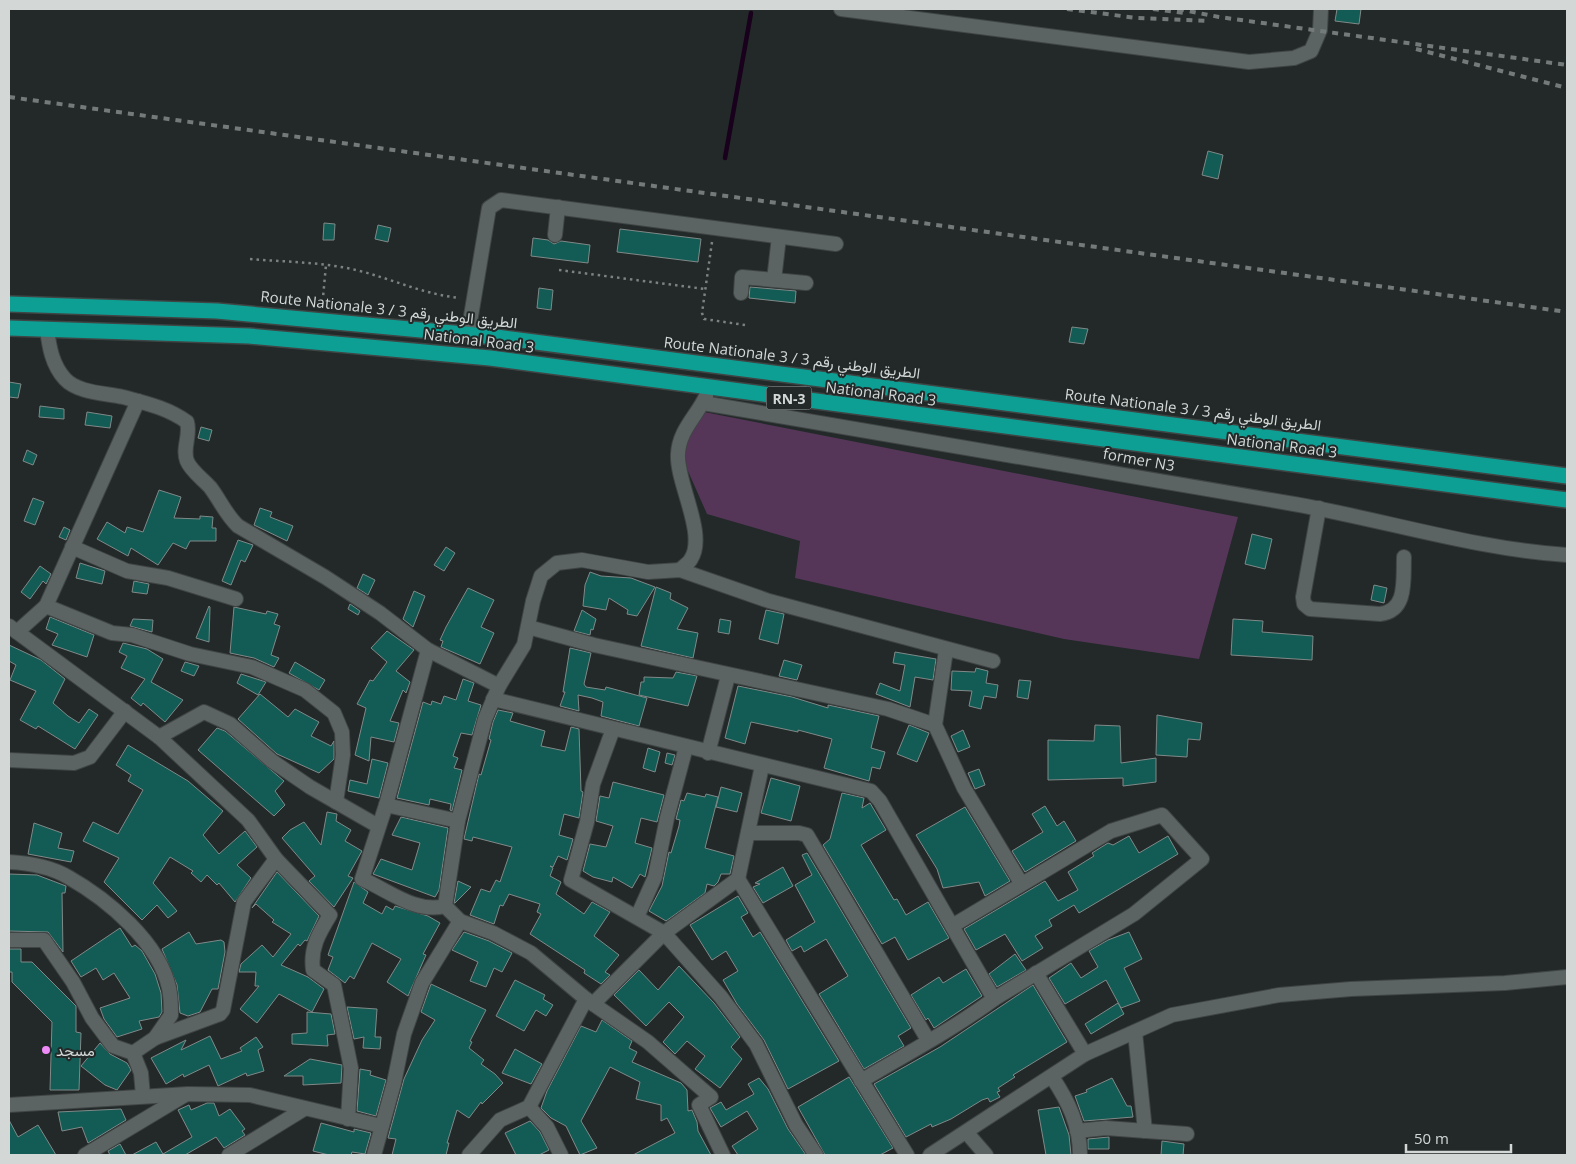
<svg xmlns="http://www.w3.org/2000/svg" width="1576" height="1164" viewBox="0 0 1576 1164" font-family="'Open Sans',Vazirmatn,sans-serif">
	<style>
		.green { fill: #553658 }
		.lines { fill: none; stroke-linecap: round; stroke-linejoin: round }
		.stream { stroke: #19001c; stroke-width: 4.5 }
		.building { fill: #125c55; stroke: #808988 }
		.minor-casing { stroke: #3f4544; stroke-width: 16 }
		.highway-casing { stroke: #3f4544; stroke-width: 18 }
		.path { stroke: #7c8281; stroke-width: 2.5; stroke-dasharray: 2.5 4; stroke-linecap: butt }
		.minor { stroke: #5c6463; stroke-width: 14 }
		.highway { stroke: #0e9f94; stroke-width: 15 }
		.rail { stroke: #747a79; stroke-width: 4; stroke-dasharray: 6 6; stroke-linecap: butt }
		.poi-dot { fill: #ef8bf7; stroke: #222928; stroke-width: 2 }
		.labels { text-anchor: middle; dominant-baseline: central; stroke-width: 4; stroke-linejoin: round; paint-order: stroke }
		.shield { fill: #222928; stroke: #9ea4a2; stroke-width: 1 }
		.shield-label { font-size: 14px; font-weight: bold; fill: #d3d8d7 }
		.street-label { font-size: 15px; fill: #d3d8d7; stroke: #222928 }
		.poi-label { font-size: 15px; fill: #d3d8d7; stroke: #222928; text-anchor: start }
	</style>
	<rect width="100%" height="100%" fill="#222928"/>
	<path class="green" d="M704 412 1238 517 1199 659 1064 639 795 578 800 541 707 514 684 462 687 433Z"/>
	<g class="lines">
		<path class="stream" d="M725 158 751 13"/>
	</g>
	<g class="building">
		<path d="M1337 9H1361L1359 24 1335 21Z"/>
		<path d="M1208 151 1223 155 1218 179 1202 175Z"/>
		<path d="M324 223 335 224 334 240H323Z"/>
		<path d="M378 225 391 228 388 242 375 239Z"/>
		<path d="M620 229 701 239 698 262 617 252Z"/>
		<path d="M533 238 548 240 554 244 561 241 590 245 588 263 531 256Z"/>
		<path d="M750 287 796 291 795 303 749 298Z"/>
		<path d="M539 288 553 290 551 310 537 308Z"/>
		<path d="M1072 327 1088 329 1084 344 1069 342Z"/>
		<path d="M9 382 21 384 18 398 9 397Z"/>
		<path d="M40 406 64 409V419L39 417Z"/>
		<path d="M87 412 112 416 110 428 85 425Z"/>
		<path d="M201 427 212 430 209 441 198 438Z"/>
		<path d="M27 450 37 455 33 465 23 461Z"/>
		<path d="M159 490 181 497 174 518 200 519V516L213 517 212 528H216V541H190L186 549 173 543 158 565 131 548 128 556 97 539 107 522 125 533 127 527 143 532Z"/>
		<path d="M33 498 44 502 35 525 24 521Z"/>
		<path d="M260 508 272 512 270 517 293 526 287 541 254 525Z"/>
		<path d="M64 527 70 530 66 540 59 537Z"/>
		<path d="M1252 534 1272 539 1265 569 1245 564Z"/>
		<path d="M238 540 253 545 245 562 241 560 231 585 222 581Z"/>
		<path d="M446 547 455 553 444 571 434 565Z"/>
		<path d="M80 563 105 571 102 584 76 578Z"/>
		<path d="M40 566 51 574 46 584 43 581 30 599 21 592Z"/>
		<path d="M590 572 601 576 631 578 655 587 637 616 627 614 628 610 609 598 606 610 583 606 585 585Z"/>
		<path d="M363 574 375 580 368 595 357 588Z"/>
		<path d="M134 581 149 584 147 594 132 592Z"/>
		<path d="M1374 585 1387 588 1384 603 1371 600Z"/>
		<path d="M656 587 671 593 670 599 688 608 677 629 698 633 693 658 641 646Z"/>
		<path d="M468 588 494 600 481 627 494 633 480 664 441 647 443 641 440 640 446 627Z"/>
		<path d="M414 591 425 596 413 627 403 619Z"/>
		<path d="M350 604 360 611 358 615 348 609Z"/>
		<path d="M209 606 210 607 209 642 196 638Z"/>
		<path d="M234 607 266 614 267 611 278 614 274 624 280 626 271 655 279 658 274 667 254 658 230 653Z"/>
		<path d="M582 610 596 619 593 630 591 629 590 635 574 631Z"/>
		<path d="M766 610 784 614 778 644 759 639Z"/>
		<path d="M50 617 94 635 87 657 52 645 58 634 46 629Z"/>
		<path d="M133 619 153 620 152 632 130 626Z"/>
		<path d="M720 619 731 621 729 634 718 632Z"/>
		<path d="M1233 619 1263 621 1262 632 1313 636 1312 660 1231 655Z"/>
		<path d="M387 631 414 650 396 671 410 682 406 693 403 690 390 721 399 723 394 742 371 737 369 761 355 755 366 708 357 704 370 680 373 681 387 662 371 648Z"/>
		<path d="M123 643 147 649 163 659 151 682 183 700 165 722 143 703 141 706 131 698 145 679 121 668 127 656 119 652Z"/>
		<path d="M9 645 41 660 65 679 53 703 68 716 79 723 89 709 98 715 75 749 38 726 36 729 20 720 36 691 10 680 16 665 9 661Z"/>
		<path d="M570 648 591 653 584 684 586 687 605 690 606 687 647 698 639 726 601 716 603 702 592 698 578 695 579 711 560 706 565 692H563Z"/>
		<path d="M895 652 936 659 933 680 915 677 910 707 876 694 880 683 900 691 905 665 893 663Z"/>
		<path d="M784 660 802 665 797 680 779 676Z"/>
		<path d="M185 662 199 666 194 676 181 671Z"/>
		<path d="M295 662 325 680 319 690 289 673Z"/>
		<path d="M976 668 988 671 986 683 998 685 996 698 984 696 981 709 969 706 972 691 951 690 952 671 975 672Z"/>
		<path d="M676 672 697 676 688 706 639 695 641 682H644V677L673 678Z"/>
		<path d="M241 674 266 682 258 695 237 683Z"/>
		<path d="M463 679 474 683 468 701 481 705 472 735 461 733 453 756 458 758 454 768 462 770 452 811 450 810 451 804 430 799 429 805 397 798 423 702 431 705 432 701 441 704 444 696 456 700Z"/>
		<path d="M1019 680 1031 681 1028 699 1017 697Z"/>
		<path d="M738 686 792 697 828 708V705L879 716 871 748 885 752 880 769 872 767 869 781 824 768 832 739 798 730V732L751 722 745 744 725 738Z"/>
		<path d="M260 694 288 717 295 709 319 722 311 736 331 746 334 741V759L319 773 277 754 238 719Z"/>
		<path d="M498 710 513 713 510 721 545 731 541 746 565 751 571 727 579 729 581 791 583 792 579 818 564 814 559 835 573 839 567 860 558 856 553 867 550 866 553 868 550 876 561 882 556 894 584 914 592 902 610 912 594 936 619 955 605 972 610 975 601 984 584 973 585 970 530 934 541 914 537 912 540 904 509 894 503 906 500 905 494 924 470 915 481 889 490 892 496 880 500 882 512 847 473 837 472 841 464 839 479 774 481 775 491 740 489 739 493 722Z"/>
		<path d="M1157 715 1202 723 1200 740 1188 739 1187 757 1156 755Z"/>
		<path d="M909 725 929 733 917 762 897 754Z"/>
		<path d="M1095 725 1120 726 1121 763 1156 758V782L1123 786V778L1048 780V740L1094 741Z"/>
		<path d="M217 728 225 731 284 781 275 791 285 805 274 816 198 750Z"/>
		<path d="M963 730 970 747 958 752 951 736Z"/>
		<path d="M128 745 188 781 223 811 203 835 219 854 245 831 257 847 237 865 251 878 235 902 219 883 217 885 207 875 201 882 191 873 193 871 170 857 153 883 177 911 168 918 157 905 142 920 104 882 119 858 83 841 93 822 118 834 143 790 128 781 131 775 116 765Z"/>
		<path d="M648 748 660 752 655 772 643 768Z"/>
		<path d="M667 753 675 755 672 765 665 763Z"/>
		<path d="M372 759 388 763 379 798 348 791 350 780 367 784Z"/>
		<path d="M979 769 985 785 975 789 968 773Z"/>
		<path d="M771 778 800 786 791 821 761 813Z"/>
		<path d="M613 782 664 795 657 822 641 818 635 843 652 848 645 877 640 874 632 888 613 877 612 882 593 877 583 871 590 844 606 847 613 826 596 821 600 796 609 798Z"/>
		<path d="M721 787 742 793 737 812 716 807Z"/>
		<path d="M687 793 705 797 706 794 718 797 705 848 734 856 730 874H721L718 882 714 886 707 884 705 893 666 921 649 911 662 886 669 852 671 853 679 826 680 820 676 819 681 800 684 801Z"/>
		<path d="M842 793 864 798 862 808 870 803 886 830 861 845 894 900 897 899 906 915 928 902 949 938 908 960 895 937 882 944 823 845 830 839Z"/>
		<path d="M1045 806 1057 826 1064 821 1076 841 1025 872 1012 851 1043 832 1032 814Z"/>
		<path d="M965 807 1010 881 985 896 979 882 943 888 937 869 916 835Z"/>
		<path d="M327 812 337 814 336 821 351 830 345 841 362 851 348 876 353 878 334 907 309 881 315 876 282 838 290 830 304 822 321 845Z"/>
		<path d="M401 817 448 828 439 890 435 897 373 874 381 859 412 870 420 843 392 835Z"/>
		<path d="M34 823 62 833 58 848 74 851 71 862 28 854Z"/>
		<path d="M1129 836 1139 853 1168 836 1178 854 1079 913 1074 905 1049 920 1052 926 1035 936 1043 948 1022 961 1005 934 976 950 964 929 1045 881 1058 901 1078 890 1068 872 1094 856 1092 853 1108 843 1113 845Z"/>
		<path d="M807 853 911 1028 898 1036 904 1046 864 1069 819 994 848 976 826 939 804 952 801 946 792 951 786 940 815 922 795 885 812 875 802 855Z"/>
		<path d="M783 867 793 886 763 903 753 887 760 884 755 883Z"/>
		<path d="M277 872 319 916 307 941 305 940 300 946 298 944 281 965 308 977 324 989 312 1012 279 994 257 1023 240 1009 259 986H255L256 972H239L241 964 262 945 273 957 291 934 272 922 274 920 256 904 252 908Z"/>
		<path d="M9 874 37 875 66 886 65 893H62L63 952 48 932 9 931Z"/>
		<path d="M458 881 471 887 455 903H454Z"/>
		<path d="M354 882 368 892 363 903 382 914 386 906 393 910 395 906 428 916 440 923 423 954 426 955 408 996 387 982 401 959 372 943 354 979 350 976 345 983 328 970 333 957 328 955Z"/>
		<path d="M738 896 748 913 741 917 753 937 760 932 839 1061 788 1089 764 1040 737 1004 723 980 738 971 726 951 712 960 690 925Z"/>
		<path d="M120 928 132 947 135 945 142 951 155 974 161 993 162 1012 159 1017 139 1021 142 1029 117 1037 104 1019 100 1008 130 998 114 973 103 980 96 968 81 977 71 961Z"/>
		<path d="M189 932 196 944 221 940 224 942 225 952 218 989H212L200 1012 188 1016 180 1013 177 985 162 949Z"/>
		<path d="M464 932 489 941 512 953 502 972 494 968 486 987 470 981 478 962 452 950Z"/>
		<path d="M1129 932 1142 959 1124 968 1140 1001 1121 1008 1106 980 1065 1004 1049 978 1071 963 1081 978 1098 967 1089 951 1108 940Z"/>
		<path d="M9 949H21V962H32L76 1006V1032L81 1033 79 1090H50L52 1022 12 982V972H9Z"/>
		<path d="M1015 954 1026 970 997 987 989 974Z"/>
		<path d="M679 966 714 1003 740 1037 731 1047 742 1059 720 1088 695 1069 705 1056 687 1041 675 1054 663 1042 684 1017 669 1002 646 1026 614 995 639 970 658 990Z"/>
		<path d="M966 969 982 996 934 1028 928 1018 926 1020 911 995 939 977 943 983Z"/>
		<path d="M515 980 545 995 543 999 553 1005 546 1016 536 1010 524 1031 496 1016Z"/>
		<path d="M431 984 486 1010 470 1041 472 1042 469 1048 484 1060 481 1064 495 1074 503 1083 482 1104 481 1102 469 1118 457 1110 447 1143H449L446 1155H392L396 1139 388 1138 404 1079 422 1040 435 1020 421 1012Z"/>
		<path d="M1033 985 1067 1042 1013 1075 1015 1077 998 1088 1000 1091 997 1092 1000 1097 990 1102 988 1098 982 1100 951 1119 932 1127 931 1124 906 1137 874 1084 940 1047Z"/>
		<path d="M1118 1003 1124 1014 1091 1034 1085 1024Z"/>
		<path d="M347 1007 377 1009 375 1037H381L380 1049 363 1048 364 1037 354 1039Z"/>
		<path d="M307 1012 331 1014 335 1034 327 1035 328 1046 292 1044V1034L307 1033Z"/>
		<path d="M602 1020 632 1041 629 1048 637 1052 632 1062 681 1083 687 1090 688 1111 692 1110 697 1122 698 1131 711 1155H633L675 1133 667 1118 661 1121V1105L636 1099 640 1082 610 1067 581 1121 597 1148 580 1155 566 1126 551 1118 541 1108 547 1091 581 1026 596 1032Z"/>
		<path d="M210 1036 221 1059 242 1051 240 1048 256 1037 263 1047 258 1050 264 1071 247 1076 246 1073 218 1086 209 1065 184 1077 183 1074 166 1084 151 1058 186 1040 181 1050Z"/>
		<path d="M100 1043 110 1054 127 1063 131 1070 117 1090 105 1085 81 1066Z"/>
		<path d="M515 1049 542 1064 531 1084 502 1073Z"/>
		<path d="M310 1059 342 1065 341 1083 303 1085V1076H284Z"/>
		<path d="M360 1069 371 1071 370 1075 386 1080 376 1116 357 1111Z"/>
		<path d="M849 1077 893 1148 880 1155H825L798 1107Z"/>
		<path d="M759 1078 768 1089 788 1129 806 1155H738L732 1146 758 1129 747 1111 721 1127 710 1108 721 1102 726 1110 754 1094 748 1084Z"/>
		<path d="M1112 1078 1127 1106H1131L1133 1117 1084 1121 1075 1096 1087 1092 1086 1090Z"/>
		<path d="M207 1103H214L219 1116 230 1109 245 1129 242 1131 245 1135 224 1148 216 1137 185 1155H132L156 1142 163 1154 192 1137 178 1110 189 1105 191 1110Z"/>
		<path d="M1059 1107 1069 1135 1071 1155H1046L1038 1110Z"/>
		<path d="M121 1109 126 1120 88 1143 82 1127 62 1131 58 1112Z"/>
		<path d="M9 1120 18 1137 38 1125 56 1155H9Z"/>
		<path d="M530 1121 540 1132 549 1150 539 1155H516L505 1133Z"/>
		<path d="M321 1123 354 1132V1129L371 1133 365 1154 352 1152 351 1155H329L313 1151Z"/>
		<path d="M1109 1137V1149H1088V1139Z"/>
		<path d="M1162 1141 1184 1144 1183 1155H1161Z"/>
		<path d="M120 1144 126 1155H110L108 1151Z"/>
	</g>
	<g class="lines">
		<defs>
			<g id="minor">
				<path d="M841 9 1249 62 1294 58 1311 51 1320 30 1321 9"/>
				<path d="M555 235 558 207"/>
				<path d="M774 280 779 237"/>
				<path d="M741 293 742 277 806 283"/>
				<path d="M47 329C49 346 52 365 65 379 78 393 105 393 123 397 145 403 168 408 187 422 191 435 182 448 187 461 191 471 203 479 210 487 220 500 226 515 238 526L325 577 380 613 428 650 499 686"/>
				<path d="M468 334 489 208 501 200 836 244"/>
				<path d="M703 403C900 435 1097 469 1294 504 1385 520 1475 549 1567 555"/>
				<path d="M1319 508 1303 597 1304 604 1310 609 1380 614C1408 611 1403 579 1404 557"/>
				<path d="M72 547 127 571 168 578 236 599"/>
				<path d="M680 570C684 566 689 563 691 559 707 534 676 482 678 454 679 430 697 416 706 396"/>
				<path d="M46 606 138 401"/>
				<path d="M9 626 159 737 248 820 276 859 330 915C319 933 310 948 313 970L334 985 351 1068 348 1119"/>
				<path d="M528 627 594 645 888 709 935 725"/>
				<path d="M17 632 46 606 112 633 132 635 190 654 252 667 305 690 334 713 342 732 343 755 336 802"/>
				<path d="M428 650 386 805 362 879C388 890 416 914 445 906"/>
				<path d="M946 650 935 725 964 788 1021 883"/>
				<path d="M493 699 871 791 880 801 994 999 1134 914 1202 859 1162 815 1111 831 952 926"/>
				<path d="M613 729 593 784 587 822 571 880 664 933 721 997 756 1044 796 1125 816 1155"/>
				<path d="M159 737 204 712 230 724 272 761 310 787 378 826"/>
				<path d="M708 753 728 676"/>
				<path d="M9 760 74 763 90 757 125 711"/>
				<path d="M386 805 458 821"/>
				<path d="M748 833H799L807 835 928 1040"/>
				<path d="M9 862C28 863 51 867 68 877 107 899 159 942 169 988 171 997 171 1006 171 1015L155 1038 133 1053"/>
				<path d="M738 879 907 1155"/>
				<path d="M445 906 458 821 485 719 499 686 524 645 533 601 541 576 557 563 582 560 648 572 680 570 769 601 993 661"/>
				<path d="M445 906 460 921 493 933 531 953 586 999 648 1042 711 1097 699 1105 723 1155"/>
				<path d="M637 917 655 877 667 818 686 747"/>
				<path d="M9 940H44L73 982 92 1018 113 1046 133 1053 141 1073 143 1096"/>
				<path d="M1036 973 1085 1054"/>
				<path d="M593 1004 664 933 738 879 762 766"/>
				<path d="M1135 1032 1145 1131"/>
				<path d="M155 1038 220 1014 223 1010 244 902 276 859"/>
				<path d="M1052 1077C1068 1101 1080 1125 1080 1155"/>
				<path d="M861 1081C906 1054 952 1030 994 999"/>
				<path d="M9 1105 188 1094 250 1095 381 1126"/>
				<path d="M529 1107 547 1127 561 1155"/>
				<path d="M1077 1131 1106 1128 1187 1134"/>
				<path d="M967 1133 986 1155"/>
				<path d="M85 1155 185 1095"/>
				<path d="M229 1155 304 1109"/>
				<path d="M374 1155 394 1083 404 1034 422 983 460 921"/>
				<path d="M469 1155 500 1120 529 1107 586 999"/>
				<path d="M930 1155 1085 1054 1172 1015 1279 995 1351 989 1505 983 1567 977"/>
			</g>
			<g id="highway">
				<path d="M9 304 217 311 496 337 1567 476"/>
				<path d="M9 328 249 336 490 358 1567 500"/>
			</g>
		</defs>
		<use href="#minor" class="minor-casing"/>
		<use href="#highway" class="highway-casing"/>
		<g class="path">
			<path d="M712 242 702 313 704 319 745 325"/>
			<path d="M250 259C286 262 322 262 356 270 393 279 422 294 460 298"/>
			<path d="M559 270 705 289"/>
			<path d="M322 308 326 265"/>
		</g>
		<use href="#minor" class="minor"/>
		<use href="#highway" class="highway"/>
		<g class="rail">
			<path d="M1067 9 1137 18 1210 21"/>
			<path d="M1153 9 1185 13"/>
			<path d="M1178 9 1219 17 1567 65"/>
			<path d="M1416 49 1567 88"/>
			<path d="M9 97 1567 312"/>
		</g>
	</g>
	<circle class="poi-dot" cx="46" cy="1050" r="5"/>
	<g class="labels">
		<rect class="shield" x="766.5" y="386.5" width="45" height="23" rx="4"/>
		<g class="shield-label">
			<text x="789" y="398">RN-3</text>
		</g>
		<g class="street-label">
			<text transform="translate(389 309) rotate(6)">Route Nationale 3 / الطريق الوطني رقم 3</text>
			<text transform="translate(479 340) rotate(7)">National Road 3</text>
			<text transform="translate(792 357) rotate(7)">Route Nationale 3 / الطريق الوطني رقم 3</text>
			<text transform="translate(881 393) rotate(7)">National Road 3</text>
			<text transform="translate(1193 409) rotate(7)">Route Nationale 3 / الطريق الوطني رقم 3</text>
			<text transform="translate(1282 445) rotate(7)">National Road 3</text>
			<text transform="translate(1139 459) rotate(10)">former N3</text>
		</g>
		<g class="poi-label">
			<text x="56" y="1050">مسجد</text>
		</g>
	</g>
	<rect width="1576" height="1164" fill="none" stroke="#d3d8d7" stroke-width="20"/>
	<path d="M1406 1144v8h105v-8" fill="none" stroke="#d3d8d7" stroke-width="2.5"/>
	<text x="1414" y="1144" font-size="15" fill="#d3d8d7" stroke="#222928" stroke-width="4" paint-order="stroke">50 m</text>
</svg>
